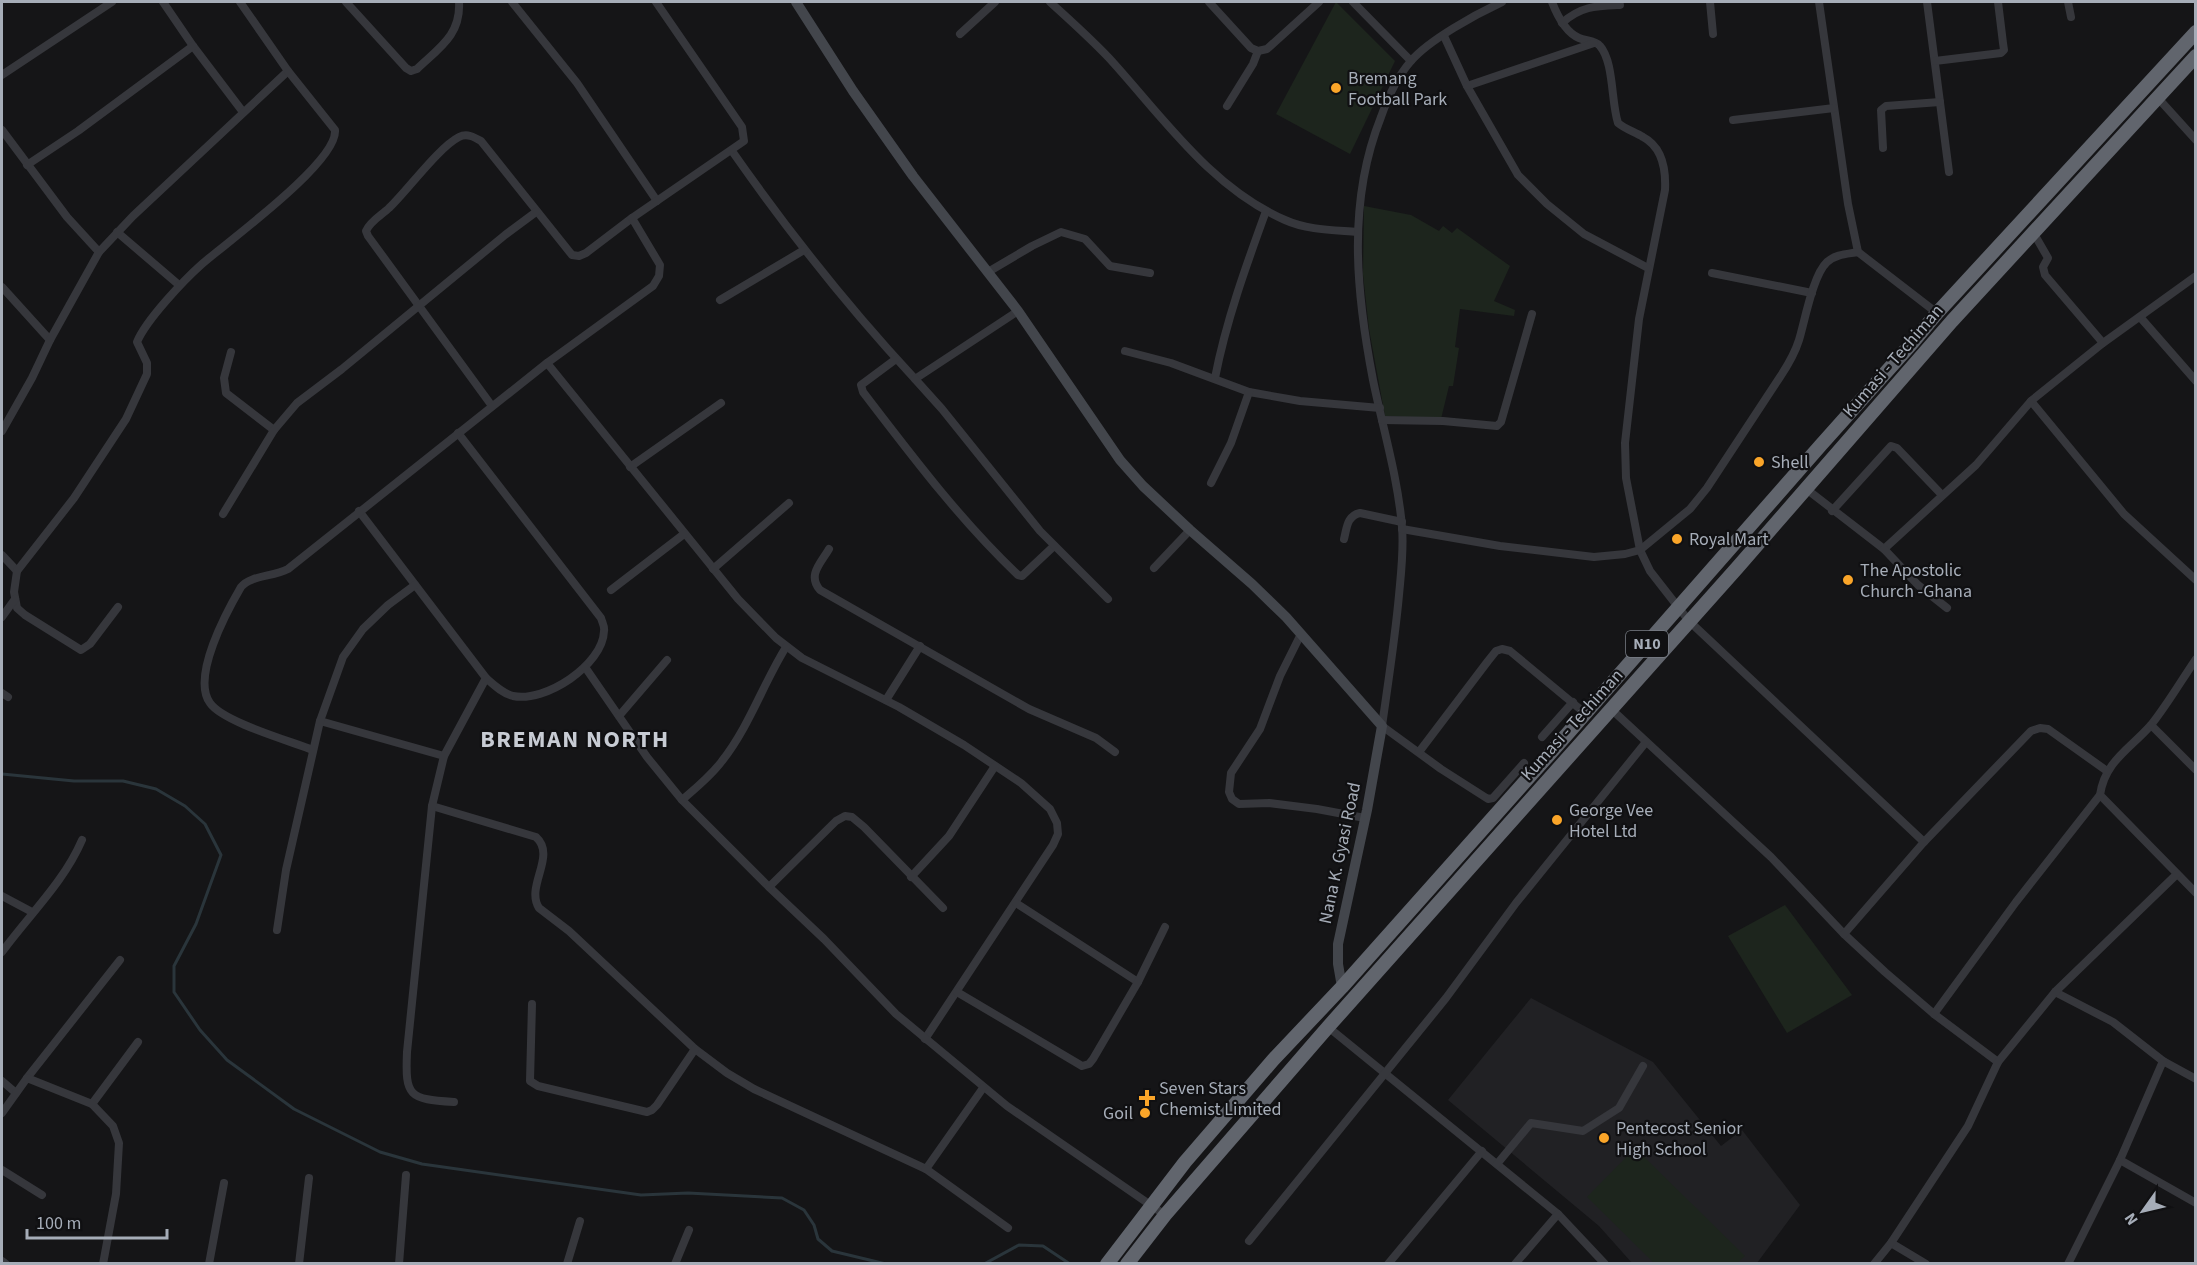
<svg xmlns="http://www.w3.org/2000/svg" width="2197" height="1265" viewBox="0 0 2197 1265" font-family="'Source Sans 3',sans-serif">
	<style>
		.built { fill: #212124 }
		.green { fill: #1d251d }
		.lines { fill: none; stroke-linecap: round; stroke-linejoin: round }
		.stream { stroke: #2a353b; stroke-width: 3 }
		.street { stroke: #36373c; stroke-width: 8 }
		.secondary { stroke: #43464c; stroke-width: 10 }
		.highway { stroke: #61656d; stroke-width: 14 }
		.poi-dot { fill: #faa529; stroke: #101012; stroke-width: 2 }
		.labels { text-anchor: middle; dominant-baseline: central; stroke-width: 4.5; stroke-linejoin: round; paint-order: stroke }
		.shield { fill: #101012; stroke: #797e86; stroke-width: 1.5 }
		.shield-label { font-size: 16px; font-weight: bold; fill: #a6adb8 }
		.poi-label { font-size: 18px; fill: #a6adb8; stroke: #101012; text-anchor: start }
		.street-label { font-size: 18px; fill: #a6adb8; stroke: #101012 }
		.district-label { font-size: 24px; font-weight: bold; letter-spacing: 1.5px; fill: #c7cbd3; stroke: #101012 }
	</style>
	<rect width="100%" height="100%" fill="#151517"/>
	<path class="built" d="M1531 998 1653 1062 1721 1146 1742 1130 1800 1205 1757 1263H1632L1599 1226 1448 1100Z"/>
	<g class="green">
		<path d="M1336 2 1395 61 1350 154 1276 114Z"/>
		<path d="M1364 206 1411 215 1439 231 1443 226 1452 233 1457 228 1510 266 1494 301 1515 310 1514 316 1460 309 1455 347 1459 348 1453 386H1449L1441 419 1385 416 1369 329 1363 274Z"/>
		<path d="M1785 905 1852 995 1787 1033 1728 936Z"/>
		<path d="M1635 1148 1745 1256 1737 1263H1654L1587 1197Z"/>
	</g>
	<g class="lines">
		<g class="stream">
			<path d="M2 774 74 781H123L156 789 185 806 205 824 221 855 196 924 174 966V992L200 1030 227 1060 294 1109 380 1152 422 1164 641 1195 688 1193 782 1198 804 1210 814 1225 818 1239 832 1251 886 1264"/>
			<path d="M984 1264 1019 1245 1043 1246 1070 1264"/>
		</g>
		<g class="street">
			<path d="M163 2 193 46 243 112"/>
			<path d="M346 2 406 68 411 71 417 69C439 48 461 35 459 2"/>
			<path d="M512 2 577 83 657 201"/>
			<path d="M1050 2C1070 20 1090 38 1109 58 1162 116 1211 188 1285 220 1307 230 1333 230 1357 232"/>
			<path d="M1209 2 1251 48 1258 51 1267 49 1319 2"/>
			<path d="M1353 2 1411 61"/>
			<path d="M1502 2C1476 14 1429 40 1411 61 1397 77 1388 97 1381 117 1347 202 1356 292 1373 380 1383 429 1398 478 1402 527 1404 550 1401 573 1399 595 1395 639 1388 683 1382 726L1441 769 1488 799 1493 798 1524 763"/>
			<path d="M1552 2C1557 15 1565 32 1579 38 1586 41 1595 40 1600 46 1614 62 1611 102 1618 123 1625 129 1635 132 1643 137 1662 147 1666 170 1665 190L1639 319 1625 443 1626 478 1640 550 1650 571 1689 621 1924 842"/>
			<path d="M1710 2 1713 34"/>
			<path d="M1819 2 1848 204 1858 252 1937 313"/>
			<path d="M1927 2 1949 172"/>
			<path d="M2068 2 2071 17"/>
			<path d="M1562 23C1581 6 1596 6 1620 5"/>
			<path d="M960 34 995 2"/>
			<path d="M1444 36 1467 86 1518 175 1547 204 1584 234 1648 268"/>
			<path d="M1935 61 2001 53 2004 50 2003 43 1998 2"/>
			<path d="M2 75 112 2"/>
			<path d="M1467 86 1594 43"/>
			<path d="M2157 97 2196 140"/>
			<path d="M1227 106 1253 64 1258 51"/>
			<path d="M1733 120 1834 108"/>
			<path d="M2 130 67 217 99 252"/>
			<path d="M1883 148 1881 110 1886 106 1940 102"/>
			<path d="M732 151C788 231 848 307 915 379L1018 311"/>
			<path d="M27 165 78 131 193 46"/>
			<path d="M117 232 179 285"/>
			<path d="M2033 232 2048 258 2043 267 2045 275 2103 343"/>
			<path d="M988 272 1032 246 1061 232 1085 239 1110 266 1150 273"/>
			<path d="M1712 273 1812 293"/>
			<path d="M2 287 50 340"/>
			<path d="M720 300 804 250"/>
			<path d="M2140 317 2196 381"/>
			<path d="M1125 351 1171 363 1249 392 1300 401 1380 408"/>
			<path d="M231 352 224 378 226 393 274 430"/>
			<path d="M896 359 861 385 863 392C912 456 960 520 1018 575L1022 576 1054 546"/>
			<path d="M547 363 738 599 776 638 802 658 899 707 964 745 1021 783 1050 809 1057 823 1058 834 1053 845 925 1039"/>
			<path d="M1215 378C1226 321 1246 266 1266 211"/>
			<path d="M915 379 942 409 1040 531 1108 599"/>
			<path d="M2031 401 2124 514 2196 580"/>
			<path d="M492 406 368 236 366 231C370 221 382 215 389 208 407 191 439 147 459 137 467 133 474 137 481 141L572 255 579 256 586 253 632 218"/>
			<path d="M1382 420 1443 421 1497 426 1501 422 1532 314"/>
			<path d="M2 431 32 378 50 340 99 252 133 216 288 71"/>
			<path d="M630 467 721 403"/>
			<path d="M1211 483 1231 443 1249 392"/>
			<path d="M1805 488 1884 549 1976 465 2031 401 2103 343 2196 276"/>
			<path d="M359 511 486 678C494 685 502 693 513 696 545 703 603 665 604 631 605 627 602 622 601 618L458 433"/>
			<path d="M1832 511 1891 446 1897 448 1942 495"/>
			<path d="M223 514 274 430 297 403 342 369 505 235 536 212"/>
			<path d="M1402 529 1500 546 1594 557 1625 554 1640 550 1690 509 1707 488 1780 377C1788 365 1795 353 1799 340 1805 320 1813 275 1827 262 1836 254 1848 254 1858 252"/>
			<path d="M1344 539C1347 527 1347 516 1360 513L1402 522"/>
			<path d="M829 549C821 563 807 575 820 590L1029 709 1096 738 1115 752"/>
			<path d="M1884 549 1918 585 1947 608"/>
			<path d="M2 555 17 571"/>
			<path d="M1154 568 1190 530"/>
			<path d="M713 569 789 503"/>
			<path d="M611 590 684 534"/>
			<path d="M118 607 90 644 81 650 25 615 17 608 14 592 17 571 74 498 126 419 147 374V363L137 342C146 320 184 280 202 264 227 242 338 162 335 130L288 71 240 2"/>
			<path d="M2 617 15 599"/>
			<path d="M1301 634 1280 676 1260 729 1231 773 1229 792 1232 799 1239 804 1269 803 1317 809 1365 818"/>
			<path d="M2196 659C2181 681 2167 705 2151 725 2130 749 2105 761 2100 795L2196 893"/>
			<path d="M585 667 647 757 682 800 769 887 824 939 896 1014 1007 1106 1165 1215"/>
			<path d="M2 693 8 697"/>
			<path d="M886 700 920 646"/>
			<path d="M1610 708 1771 857 1844 934 1885 972 1934 1014 1998 1062"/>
			<path d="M619 716 667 660"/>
			<path d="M320 721 444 756"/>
			<path d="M2151 725 2196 770"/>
			<path d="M1542 737 1573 702"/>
			<path d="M313 750C290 741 223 722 210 703 191 677 227 611 241 587 251 575 273 577 288 569L547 363 653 286 659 276 660 265 632 218 744 141 742 127 656 2"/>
			<path d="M1419 752 1488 661 1496 651 1502 649 1510 651 1586 714"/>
			<path d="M682 800C696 788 711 776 722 761 749 727 763 684 786 647"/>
			<path d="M432 806 536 837C557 856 525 886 539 908L569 931 695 1049 727 1073 754 1089 926 1169 983 1088"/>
			<path d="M911 877 949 836 995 766"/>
			<path d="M769 887 836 821 845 816 852 817 864 827 943 908"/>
			<path d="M2 896 32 912"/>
			<path d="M1016 903 1138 982"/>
			<path d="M277 930 286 870 320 721 343 657 363 629 388 605 415 585"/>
			<path d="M1844 934 1924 842 2031 731 2040 728 2048 729 2107 771"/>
			<path d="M2 952C29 915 64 882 82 840"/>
			<path d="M957 992 1082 1066 1089 1064 1093 1059 1138 982 1165 927"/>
			<path d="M2055 992 2113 1022 2163 1061 2196 1079"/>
			<path d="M532 1004 530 1081 538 1086 647 1112 652 1110 657 1105 695 1049"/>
			<path d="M1934 1014 2016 902 2100 795"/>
			<path d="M1328 1027 1558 1214 1605 1264"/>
			<path d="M27 1078 120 960"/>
			<path d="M2 1081 16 1093"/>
			<path d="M454 1102C409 1099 405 1097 407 1052L432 806 444 756 486 678"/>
			<path d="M92 1104 138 1042"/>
			<path d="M2 1113 27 1078 92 1104 113 1126 119 1143 116 1194 103 1264"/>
			<path d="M2120 1160 2196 1203"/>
			<path d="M1497 1164 1531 1123 1583 1131 1619 1108 1643 1066"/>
			<path d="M926 1169 1008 1228"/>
			<path d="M2 1170 42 1195"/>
			<path d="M1249 1241 1446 998 1516 903 1646 742"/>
			<path d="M1891 1243 1926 1264"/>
			<path d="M2 1261 6 1264"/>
			<path d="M209 1264 224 1183"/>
			<path d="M299 1264 309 1178"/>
			<path d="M399 1264 406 1175"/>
			<path d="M567 1264 580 1221"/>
			<path d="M675 1264 689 1230"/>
			<path d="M1388 1264 1482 1151"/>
			<path d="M1515 1264 1558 1214"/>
			<path d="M1874 1264 1891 1243 1968 1126 1998 1062 2055 992 2177 874"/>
			<path d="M2068 1264 2120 1160 2163 1061"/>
		</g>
		<path class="secondary" d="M796 2 853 91 913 176 1018 311 1120 460 1143 486 1190 530 1252 584 1286 617 1382 726 1367 810 1338 944V964L1342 987"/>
		<g class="highway">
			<path d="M1107 1264 1185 1162 1273 1060 1342 987 1547 757 1820 446 1913 342 1937 313 2196 32"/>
			<path d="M1127 1264 1165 1215 1328 1027 1737 568 1952 321 2196 56"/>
		</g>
	</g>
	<g class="poi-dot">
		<circle cx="1336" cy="88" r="6"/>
		<circle cx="1759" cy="462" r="6"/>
		<circle cx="1677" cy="539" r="6"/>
		<circle cx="1848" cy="580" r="6"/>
		<circle cx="1557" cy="820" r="6"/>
		<path d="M1144 1089h6v6h6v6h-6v6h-6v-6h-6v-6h6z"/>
		<circle cx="1145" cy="1113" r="6"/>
		<circle cx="1604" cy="1138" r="6"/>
	</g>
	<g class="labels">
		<rect class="shield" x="1626" y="631" width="42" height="26" rx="4.5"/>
		<g class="shield-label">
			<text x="1647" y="644">N10</text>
		</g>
		<g class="poi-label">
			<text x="1348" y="78">Bremang<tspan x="1348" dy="21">Football Park</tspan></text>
			<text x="1771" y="462">Shell</text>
			<text x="1689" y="539">Royal Mart</text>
			<text x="1860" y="570">The Apostolic<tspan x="1860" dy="21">Church -Ghana</tspan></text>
			<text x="1569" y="810">George Vee<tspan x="1569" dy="21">Hotel Ltd</tspan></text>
			<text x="1159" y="1088">Seven Stars<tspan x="1159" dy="21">Chemist Limited</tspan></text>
			<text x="1133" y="1113" text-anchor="end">Goil</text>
			<text x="1616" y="1128">Pentecost Senior<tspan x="1616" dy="21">High School</tspan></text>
		</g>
		<g class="street-label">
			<text transform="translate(1893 361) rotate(-49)">Kumasi - Techiman</text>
			<text transform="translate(1572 725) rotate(-48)">Kumasi - Techiman</text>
			<text transform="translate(1340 853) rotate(-78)">Nana K. Gyasi Road</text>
		</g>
		<g class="district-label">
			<text x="575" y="739">BREMAN NORTH</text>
		</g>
	</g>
	<rect width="2197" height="1265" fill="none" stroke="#a6adb8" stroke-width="6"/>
	<g transform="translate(2143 1211) rotate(236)" stroke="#101012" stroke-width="4.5" paint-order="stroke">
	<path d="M0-4.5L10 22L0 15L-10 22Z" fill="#a6adb8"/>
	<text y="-9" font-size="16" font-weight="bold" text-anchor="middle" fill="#a6adb8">N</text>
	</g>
	<path d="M27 1229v9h140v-9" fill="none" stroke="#a6adb8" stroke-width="3"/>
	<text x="36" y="1229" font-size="18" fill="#a6adb8" stroke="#101012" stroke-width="4.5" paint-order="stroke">100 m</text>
</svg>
